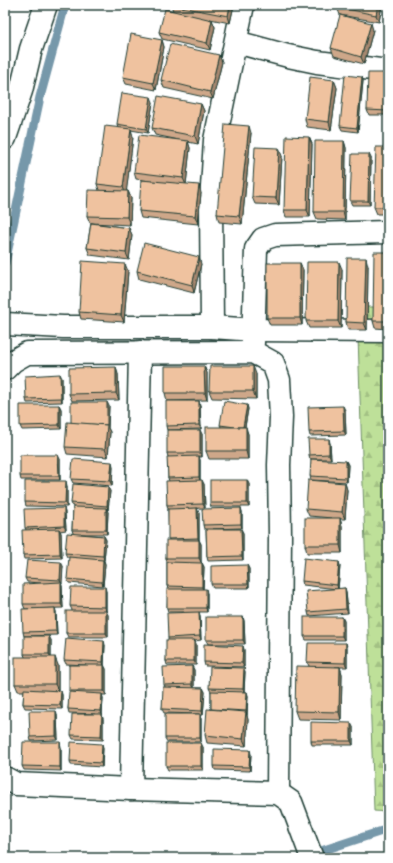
<svg xmlns="http://www.w3.org/2000/svg" width="393" height="863" viewBox="0 0 393 863" font-family="'Patrick Hand',sans-serif">
	<style>
		.forest { fill: url(#forest-firs); stroke: #6e8e66 }
		.lines { fill: none; stroke-linecap: round; stroke-linejoin: round }
		.stream { stroke: #7698aa; stroke-width: 9 }
		.minor-casing { stroke: #1f3d34; stroke-width: 25 }
		.minor { stroke: #fff; stroke-width: 22 }
		.wall { fill: #cea789; stroke: #1f3d34 }
		.shaded-wall { fill: #a7886f; stroke: #1f3d34 }
		.building { fill: #efc29f; stroke: #1f3d34 }
	</style>
	<defs>
		<pattern id="forest-firs" width="22" height="20" patternUnits="userSpaceOnUse"><rect width="22" height="20" fill="#bee099"/><path d="M5 1l3.5 6h-7zM16 11l3.5 6h-7z" fill="#a3c184"/></pattern>
	</defs>
	<rect width="100%" height="100%" fill="#fff"/>
	<filter id="ink" filterUnits="userSpaceOnUse"><feTurbulence type="fractalNoise" baseFrequency=".025" numOctaves="2"/><feDisplacementMap in="SourceGraphic" scale="8" xChannelSelector="R" yChannelSelector="G"/><feConvolveMatrix kernelMatrix="1 2 1 2 8 2 1 2 1" color-interpolation-filters="sRGB"/></filter>
	<g filter="url(#ink)">
		<path class="forest" d="M357 307H388V812L374 811Z"/>
		<g class="lines">
			<g class="stream">
				<path d="M5 263 40 97 65 5"/>
				<path d="M310 856 315 853 388 829"/>
			</g>
			<defs>
				<g id="minor">
					<path d="M236 42 288 56 317 62 388 71"/>
					<path d="M5 138 21 91 31 49 46 5"/>
					<path d="M5 324 63 327H212L254 330 388 331"/>
					<path d="M212 327 211 203 215 140 243 5"/>
					<path d="M253 343 256 249 263 239 275 235 388 232"/>
					<path d="M5 369 13 361 27 353 253 352 273 363 279 380 281 417 279 465 280 536 278 793"/>
					<path d="M5 778 16 784 131 789 278 793 291 802 312 858"/>
					<path d="M131 789 140 352"/>
				</g>
			</defs>
			<use href="#minor" class="minor-casing"/>
			<use href="#minor" class="minor"/>
		</g>
		<g class="wall">
			<path d="M171 5H234L230 23 210 19 212 20 215 27 210 50 162 39 159 32 173 11Z"/>
			<path d="M382 5 379 22 340 15 337 7Z"/>
			<path d="M388 5V33H386L384 26Z"/>
			<path d="M373 30 364 64 334 56 331 48Z"/>
			<path d="M162 40 164 47 156 90 126 84 123 77Z"/>
			<path d="M219 55 222 62 213 99 164 88 161 80Z"/>
			<path d="M388 73V115H369L367 110Z"/>
			<path d="M362 77 363 81 358 132 342 130 340 126Z"/>
			<path d="M334 80 337 88 331 130 307 127 305 119Z"/>
			<path d="M153 102 148 133 131 130 133 137 126 191H128L131 198 130 225 91 223 129 228 132 235 129 260 90 255 87 248 91 223H90L87 216 99 190 97 184 118 128 117 124Z"/>
			<path d="M201 104 204 111 198 144 188 142 190 148 186 184 201 193 198 224 141 218 139 211 150 181 136 179 134 172 179 140 155 135 152 128Z"/>
			<path d="M251 133 242 224 219 222 217 214Z"/>
			<path d="M309 137 312 144 310 217H286L284 210Z"/>
			<path d="M344 141 346 148 345 220 317 219 314 212Z"/>
			<path d="M388 147V214H377L374 207Z"/>
			<path d="M282 156 279 205 255 204 252 197Z"/>
			<path d="M371 158 370 205H352L350 201Z"/>
			<path d="M388 252V329L375 328 373 321Z"/>
			<path d="M300 263 303 270 302 325H270L267 318Z"/>
			<path d="M201 264 194 293 139 279 137 271Z"/>
			<path d="M368 266 367 330H348L346 322Z"/>
			<path d="M342 269 341 328H309L306 321Z"/>
			<path d="M128 271 124 322 81 319 79 312Z"/>
			<path d="M204 366 207 373V400L167 401 165 393Z"/>
			<path d="M118 374 119 400 72 401 69 394Z"/>
			<path d="M256 374V399L212 398 209 391Z"/>
			<path d="M62 378V402L27 403 26 399Z"/>
			<path d="M59 405 61 409V429L22 430 20 426Z"/>
			<path d="M200 405 201 429 167 430 166 426Z"/>
			<path d="M247 405 248 409 245 427 248 434V459H209L206 451 221 427 220 425Z"/>
			<path d="M109 406 108 428 110 432 108 457 67 454 65 447Z"/>
			<path d="M345 410 346 435 310 436 309 432Z"/>
			<path d="M202 434V457H199L200 460V480L204 484 205 508 177 509 199 513V540L201 544V562L202 563 204 567 203 589 207 593V612H199L200 616 201 640 195 641 196 644V665H167L166 661 168 640V638L184 612H168L167 608 168 589 167 586V562L166 558 169 540 168 509 167 505 169 481 168 478V457L167 453Z"/>
			<path d="M330 443 331 459H310L309 455Z"/>
			<path d="M60 459V480H21L20 476Z"/>
			<path d="M346 461 348 465 347 482 311 480 310 476Z"/>
			<path d="M113 466 112 486 73 483 71 479Z"/>
			<path d="M345 483 347 490 345 519H340L342 526V553H307L305 545 332 518 309 516 306 509Z"/>
			<path d="M249 484V507H211L210 503Z"/>
			<path d="M67 486V507L26 506 25 502Z"/>
			<path d="M110 491 108 510H107L108 512 107 534H81L104 536 106 540 104 560 105 564 103 586 69 583 67 579 74 558 67 557 65 553 73 533 72 530 73 507 71 503Z"/>
			<path d="M64 508 65 513 66 530 60 531 61 533 62 558 24 559 23 555 26 530 25 528Z"/>
			<path d="M241 508 242 512V528L212 529H241L243 533V560L208 561 207 557 206 529H204L203 525Z"/>
			<path d="M339 562 340 566 338 589 345 588 346 592 348 613 309 616 308 612 337 589 303 585 302 581Z"/>
			<path d="M247 565 249 569V588H213L211 584Z"/>
			<path d="M63 566 61 584 62 586 63 608 25 609 23 604 41 583 27 582 25 578Z"/>
			<path d="M106 591V611L108 615V637H68L66 633 72 610 70 606Z"/>
			<path d="M55 608 56 612 57 635 24 636 23 632Z"/>
			<path d="M243 617 244 621 245 644H208L206 640Z"/>
			<path d="M342 617 344 621V640H306L304 636Z"/>
			<path d="M51 640V657L58 665V691H61L62 695V709L25 708 23 704 24 691H18L15 684 25 657 24 654Z"/>
			<path d="M346 643 347 647V667H335H340L342 674 341 720 298 719 295 711 309 666 307 662Z"/>
			<path d="M105 645 104 665 106 669V695H102L103 698 102 715 103 719V740L73 739 71 735 95 714 69 713 68 709 70 692 69 691 86 665 66 664 64 660Z"/>
			<path d="M243 646 244 650V667L205 666 204 662Z"/>
			<path d="M192 666 194 670V688H203L205 692 203 715H200L201 719V742H167L165 738 199 714 164 713 162 709 165 687 164 685Z"/>
			<path d="M244 668 245 672 244 692H247L248 696 247 715 248 720 246 746 207 743 205 735 211 709V692L209 688Z"/>
			<path d="M57 715 58 740 31 741 30 737Z"/>
			<path d="M353 727V745H312L311 741Z"/>
			<path d="M102 744 103 748 102 767 71 765 70 761Z"/>
			<path d="M61 747V771L24 770 22 766Z"/>
			<path d="M203 747V770H168L166 766Z"/>
			<path d="M251 754 250 771 215 770 214 766Z"/>
		</g>
		<g class="shaded-wall">
			<path d="M230 5H234L230 23 228 16Z"/>
			<path d="M378 5H382L379 22 376 15Z"/>
			<path d="M212 20 215 27 210 50 207 43Z"/>
			<path d="M371 23 373 30 364 64 361 57Z"/>
			<path d="M162 40 164 47 156 90 153 83Z"/>
			<path d="M219 55 222 62 213 99 210 92Z"/>
			<path d="M362 77 363 81 358 132 357 128Z"/>
			<path d="M334 80 337 88 331 130 329 122Z"/>
			<path d="M151 97 153 102 148 133 146 129Z"/>
			<path d="M201 104 204 111 198 144 195 136Z"/>
			<path d="M249 126 251 133 242 224 239 216Z"/>
			<path d="M131 129 133 137 126 195 123 187Z"/>
			<path d="M309 137 312 144 310 217 307 210Z"/>
			<path d="M188 141 190 148 186 185 183 178Z"/>
			<path d="M344 141 346 148 345 220 343 212Z"/>
			<path d="M279 148 282 156 279 205 276 198Z"/>
			<path d="M369 154 371 158 370 205 368 201Z"/>
			<path d="M199 185 201 193 198 224 195 216Z"/>
			<path d="M128 191 131 198 130 225 127 217Z"/>
			<path d="M129 228 132 235 129 260 126 253Z"/>
			<path d="M199 257 201 264 194 293 192 285Z"/>
			<path d="M366 258 368 266 367 330 364 323Z"/>
			<path d="M339 262 342 269 341 328 338 321Z"/>
			<path d="M300 263 303 270 302 325 300 318Z"/>
			<path d="M125 264 128 271 124 322 121 315Z"/>
			<path d="M204 366 207 373V400L205 393Z"/>
			<path d="M253 366 256 374V399L253 391Z"/>
			<path d="M116 367 118 374 119 400 116 393Z"/>
			<path d="M60 374 62 378V402L61 398Z"/>
			<path d="M199 401 200 405 201 429 199 425Z"/>
			<path d="M107 402 109 406 108 428 110 432 108 457 105 449Z"/>
			<path d="M59 405 61 409V429L59 425Z"/>
			<path d="M247 405 248 409 244 432 243 428Z"/>
			<path d="M343 406 345 410 346 435 344 431Z"/>
			<path d="M246 427 248 434V459L246 451Z"/>
			<path d="M200 430 202 434V457L200 453Z"/>
			<path d="M329 439 330 443 331 459 329 454Z"/>
			<path d="M58 455 60 459V480L59 476Z"/>
			<path d="M199 456 200 460V481L199 477Z"/>
			<path d="M346 461 348 465 347 482 346 478Z"/>
			<path d="M112 462 113 466 112 486 110 481Z"/>
			<path d="M202 480 204 484 205 508 203 504Z"/>
			<path d="M247 480 249 484V507L247 503Z"/>
			<path d="M66 481 67 486V507L65 503Z"/>
			<path d="M345 483 347 490 345 519 342 512Z"/>
			<path d="M108 487 110 491 108 510 107 506Z"/>
			<path d="M64 508 65 513 66 530 64 526Z"/>
			<path d="M106 508 108 512 107 534 106 530Z"/>
			<path d="M197 508 199 513V541V540L201 544V562L199 558V542L198 538Z"/>
			<path d="M241 508 242 512V528L241 524Z"/>
			<path d="M340 518 342 526V553L340 545Z"/>
			<path d="M59 529 61 533 62 558 60 554Z"/>
			<path d="M241 529 243 533V560L242 556Z"/>
			<path d="M104 536 106 540 104 560 103 556Z"/>
			<path d="M103 560 105 564 103 586 102 582Z"/>
			<path d="M61 562 63 566 62 584 60 580Z"/>
			<path d="M339 562 340 566 338 589 337 585Z"/>
			<path d="M202 563 204 567 203 591 202 587Z"/>
			<path d="M247 565 249 569V588L248 584Z"/>
			<path d="M61 582 62 586 63 608 61 604Z"/>
			<path d="M105 587 106 591V611L108 615V637L106 633V611L105 607Z"/>
			<path d="M345 588 346 592 348 613 346 609Z"/>
			<path d="M206 589 207 593V612L206 608Z"/>
			<path d="M55 608 56 612 57 635 56 631Z"/>
			<path d="M199 612 200 616 201 640 200 636Z"/>
			<path d="M243 617 244 621 245 644 243 640Z"/>
			<path d="M342 617 344 621V640L342 636Z"/>
			<path d="M49 636 51 640V658L49 654Z"/>
			<path d="M194 640 196 644V665L194 661Z"/>
			<path d="M104 641 105 645 104 666 103 662Z"/>
			<path d="M346 643 347 647V667L345 663Z"/>
			<path d="M243 646 244 650V667L242 663Z"/>
			<path d="M55 657 58 665V691L55 684Z"/>
			<path d="M104 665 106 669V695L104 691Z"/>
			<path d="M192 666 194 670V688L192 684Z"/>
			<path d="M340 667 342 674 341 720 339 712Z"/>
			<path d="M244 668 245 672 244 693 243 689Z"/>
			<path d="M203 688 205 692 203 715 202 711Z"/>
			<path d="M61 691 62 695V709L60 705Z"/>
			<path d="M247 692 248 696 247 715 246 711Z"/>
			<path d="M102 694 103 698 102 715 101 711Z"/>
			<path d="M56 711 57 715 58 740 56 736Z"/>
			<path d="M246 712 248 720 246 746 243 739Z"/>
			<path d="M102 714 103 719V740L101 736Z"/>
			<path d="M200 714 201 719V742L200 738Z"/>
			<path d="M351 723 353 727V745L351 741Z"/>
			<path d="M60 742 61 747V771L60 767Z"/>
			<path d="M201 743 203 747V770L201 766Z"/>
			<path d="M102 744 103 748 102 767 101 763Z"/>
			<path d="M250 750 251 754 250 771 249 767Z"/>
		</g>
		<g class="building">
			<path d="M171 5H230L228 16Z"/>
			<path d="M338 5H378L376 15 337 7Z"/>
			<path d="M385 5H388V26H384Z"/>
			<path d="M165 9 212 20 207 43 159 32Z"/>
			<path d="M340 15 371 23 361 57 331 48Z"/>
			<path d="M131 34 162 40 153 83 123 77Z"/>
			<path d="M170 44 219 55 210 92 161 80Z"/>
			<path d="M368 73H388V111L367 110Z"/>
			<path d="M345 75 362 77 357 128 340 126Z"/>
			<path d="M310 77 334 80 329 122 305 119Z"/>
			<path d="M122 93 151 97 146 129 117 124Z"/>
			<path d="M158 96 201 104 195 136 152 128Z"/>
			<path d="M225 124 249 126 239 216 217 214Z"/>
			<path d="M105 126 131 129 123 187 97 184Z"/>
			<path d="M139 135 188 141 183 178 134 172Z"/>
			<path d="M286 136 309 137 307 210H284Z"/>
			<path d="M315 141H344L343 212H314Z"/>
			<path d="M255 147 279 148 276 198 252 197Z"/>
			<path d="M376 147H388V207H374Z"/>
			<path d="M352 154H369L368 201H350Z"/>
			<path d="M141 180 199 185 195 216 139 211Z"/>
			<path d="M88 190 128 191 127 217 87 216Z"/>
			<path d="M91 223 129 228 126 253 87 248Z"/>
			<path d="M144 243 199 257 192 285 137 271Z"/>
			<path d="M374 252H388V321H373Z"/>
			<path d="M347 258H366L364 323 346 322Z"/>
			<path d="M82 261 125 264 121 315 79 312Z"/>
			<path d="M307 262H339L338 321H306Z"/>
			<rect x="267" y="263" width="33" height="55"/>
			<path d="M165 366H204L205 393H165Z"/>
			<path d="M210 366H253V391H209Z"/>
			<path d="M116 367V393L69 394V368Z"/>
			<path d="M60 374 61 398 26 399 25 376Z"/>
			<path d="M166 401H199V425L166 426Z"/>
			<path d="M224 401 247 405 243 427H235L220 425Z"/>
			<path d="M71 402H107V425L71 423Z"/>
			<path d="M20 405H59V425L20 426Z"/>
			<path d="M343 406 344 431 309 432 308 407Z"/>
			<path d="M67 422 107 425 105 449 65 447Z"/>
			<rect x="206" y="427" width="40" height="24"/>
			<rect x="167" y="430" width="33" height="23"/>
			<path d="M308 439H329V454L309 455Z"/>
			<path d="M20 455H58L59 476H20Z"/>
			<path d="M199 456V477L168 478 167 457Z"/>
			<path d="M73 459 112 462 110 481 71 479Z"/>
			<path d="M311 459 346 461V478L310 476Z"/>
			<path d="M202 480 203 504 167 505 166 481Z"/>
			<rect x="210" y="480" width="37" height="23"/>
			<path d="M308 480 345 483 342 512 306 509Z"/>
			<path d="M25 481H66L65 503 25 502Z"/>
			<path d="M73 484 108 487 107 506 71 503Z"/>
			<path d="M73 507 106 508V530H72Z"/>
			<path d="M64 508V526L25 528 24 509Z"/>
			<path d="M197 508 198 538 168 539V509Z"/>
			<path d="M241 508V524L203 525 202 509Z"/>
			<rect x="305" y="518" width="35" height="27"/>
			<path d="M59 529 60 554 23 555 22 530Z"/>
			<path d="M206 529H241L242 556 207 557Z"/>
			<path d="M67 533 104 536 103 556 65 553Z"/>
			<rect x="166" y="540" width="33" height="18"/>
			<path d="M69 557 103 560 102 582 67 579Z"/>
			<path d="M304 558 339 562 337 585 302 581Z"/>
			<path d="M27 560 61 562 60 580 25 578Z"/>
			<path d="M167 562 202 563V587L167 586Z"/>
			<path d="M247 565 248 584H211V566Z"/>
			<path d="M61 582V604H23V584Z"/>
			<path d="M71 587H105V607L70 606Z"/>
			<path d="M345 588 346 609 308 612 306 591Z"/>
			<rect x="167" y="589" width="39" height="19"/>
			<path d="M55 608 56 631 23 632 22 609Z"/>
			<rect x="66" y="611" width="40" height="22"/>
			<path d="M199 612 200 636 168 638 167 613Z"/>
			<rect x="206" y="617" width="37" height="23"/>
			<rect x="304" y="617" width="38" height="19"/>
			<rect x="24" y="636" width="25" height="18"/>
			<path d="M66 638 104 641 103 662 64 660Z"/>
			<rect x="166" y="640" width="28" height="21"/>
			<path d="M308 643H346L345 663 307 662Z"/>
			<path d="M204 644 243 646 242 663 204 662Z"/>
			<rect x="15" y="657" width="40" height="27"/>
			<rect x="69" y="665" width="35" height="26"/>
			<path d="M192 666V684L164 685 163 667Z"/>
			<path d="M296 666 340 667 339 712 295 711Z"/>
			<path d="M210 667 244 668 243 689 209 688Z"/>
			<path d="M163 687 203 688 202 711 162 709Z"/>
			<path d="M24 689 61 691 60 705 23 704Z"/>
			<path d="M211 691 247 692 246 711 211 709Z"/>
			<path d="M69 692 102 694 101 711 68 709Z"/>
			<path d="M207 709 246 712 243 739 205 735Z"/>
			<path d="M29 711H56V736L30 737Z"/>
			<path d="M72 714H102L101 736 71 735Z"/>
			<rect x="165" y="714" width="35" height="24"/>
			<path d="M311 722 351 723V741H311Z"/>
			<path d="M23 742H60V767L22 766Z"/>
			<path d="M71 742 102 744 101 763 70 761Z"/>
			<rect x="166" y="743" width="35" height="23"/>
			<path d="M214 749 250 750 249 767 214 766Z"/>
		</g>
	</g>
	<rect width="393" height="863" fill="none" stroke="#fff" stroke-width="20"/>
	<rect x="10" y="10" width="373" height="843" fill="none" stroke="#1f3d34" stroke-width="1.5" filter="url(#ink)"/>
</svg>
